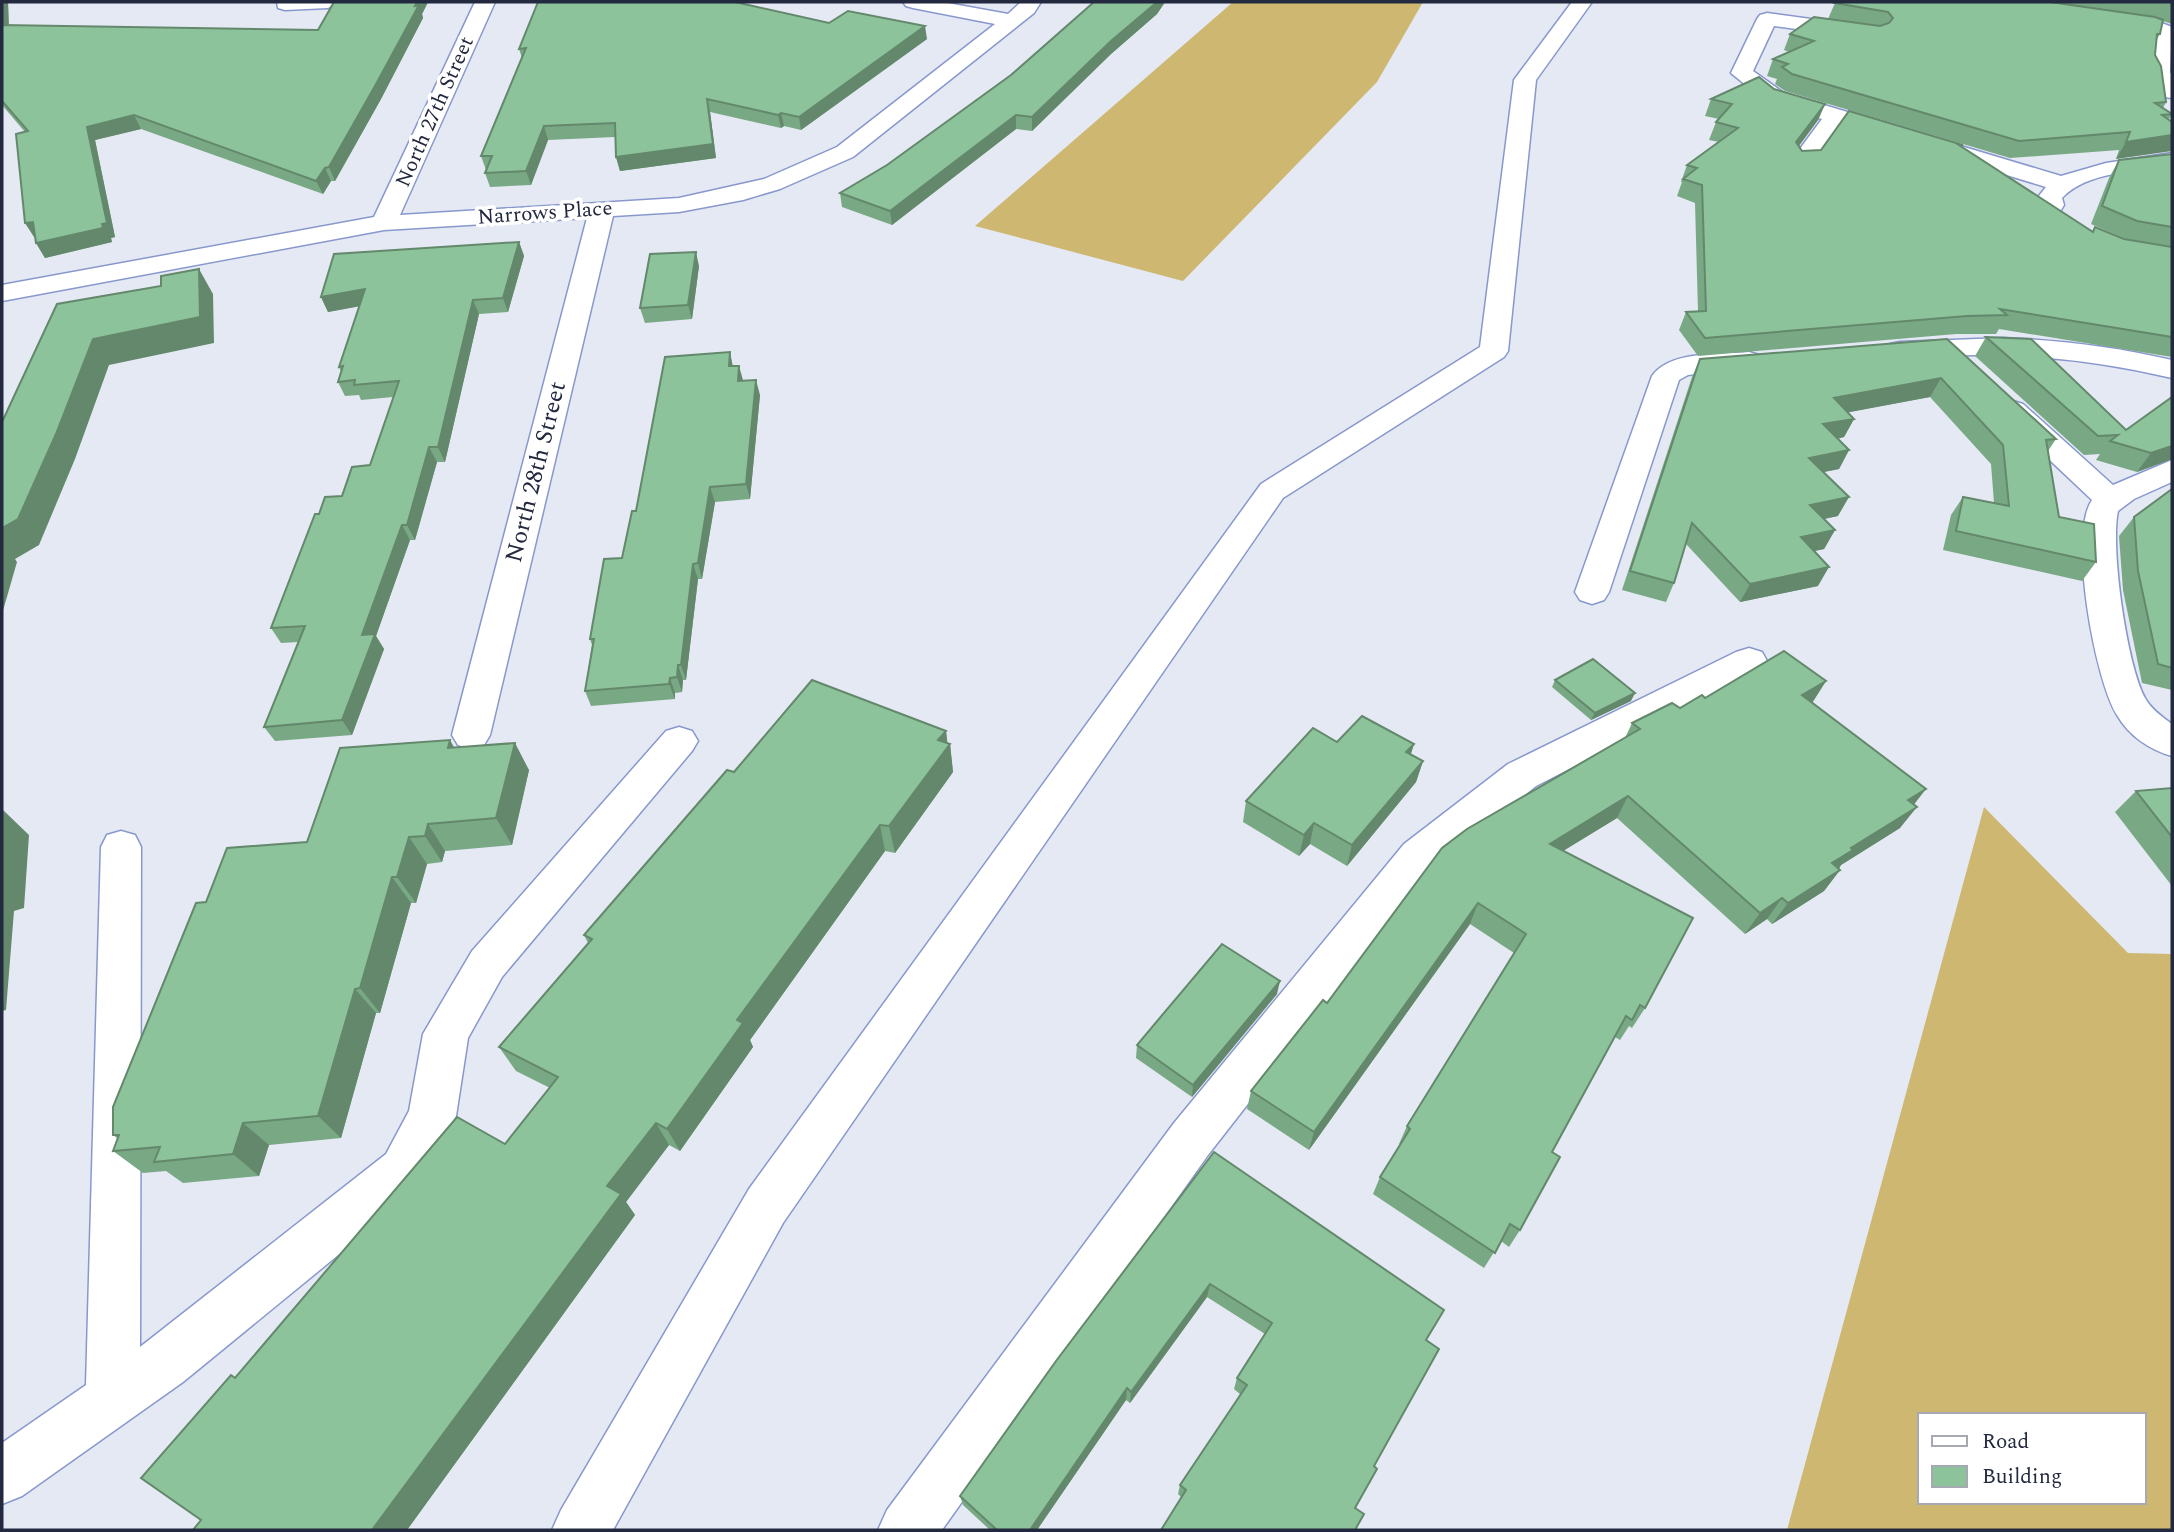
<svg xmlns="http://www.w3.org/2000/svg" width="2174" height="1532" viewBox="0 0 2174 1532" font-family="Spectral,serif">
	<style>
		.forest { fill: #ceb771; fill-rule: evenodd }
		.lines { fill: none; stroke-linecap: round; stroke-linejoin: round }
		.minor-casing { stroke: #8898cd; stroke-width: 3 }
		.minor { fill: #fff; fill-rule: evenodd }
		.wall { fill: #79a884 }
		.shaded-wall { fill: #63886c }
		.building { fill: #8dc39a; stroke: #63886c; stroke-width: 2 }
		.labels { text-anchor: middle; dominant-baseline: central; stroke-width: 7; stroke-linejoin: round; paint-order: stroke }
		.far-street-label { font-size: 21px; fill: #23293f; stroke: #fff }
		.street-label { font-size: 24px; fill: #23293f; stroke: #fff }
	</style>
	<rect width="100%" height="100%" fill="#e5e9f4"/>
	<g class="forest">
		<path d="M1233 2H1423L1377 82 1183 281 975 226Z"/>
		<path d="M1984 807 2128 953 2172 954V1530H1787ZM1920 1415H2144V1502H1920Z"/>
	</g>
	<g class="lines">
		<defs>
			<g id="minor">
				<path d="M277 2H338L328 8 285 10 278 8Z"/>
				<path d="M475 2H495L400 215 679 198 764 179 837 147 995 24 913 8 906 6 903 2H942L1008 14 1021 2H1041L1034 13 853 157 780 189 743 200 679 212 613 216 490 735 484 745 471 749 458 745 452 735 587 218 384 230 2 301V285L374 217Z"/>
				<path d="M1572 2H1592L1536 80 1508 351 1504 357 1283 498 783 1223 613 1530H552L561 1510 749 1189 1261 484 1480 347 1514 80Z"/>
				<path d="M1767 13 1855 25 1862 27 1865 31 1862 35 1855 37 1774 26 1753 71 1784 93 2061 176 2106 163 2172 153V167C2139 171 2087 171 2062 198L2064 205 2061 210 2052 212 2043 210 2038 197 2046 187 1841 125 1811 166H1795L1791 161 1822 119 1768 103 1731 73 1757 19 1760 15Z"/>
				<path d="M2110 14 2151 19 2172 27 2170 72 2172 76V98L2164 97 2148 72 2157 35 2147 30 2103 24 2100 20 2103 16Z"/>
				<path d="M2003 338C2061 340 2116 347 2172 360V378C2077 356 1997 351 1900 358L1890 356 1886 350 1890 344 1900 342Z"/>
				<path d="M1749 352 1759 355 1763 361 1759 367 1688 375 1679 380 1609 592 1604 600 1592 604 1580 600 1575 592 1652 376C1670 350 1720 355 1749 352Z"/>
				<path d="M2013 401 2023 404 2113 485 2172 460V482L2134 499 2118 511C2110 547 2127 666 2145 698 2151 709 2162 717 2172 724V756C2150 750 2129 736 2117 715 2095 680 2068 534 2092 500L2003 416 1998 410 2003 404Z"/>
				<path d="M1749 648 1762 652 1767 661 1762 670 1536 786 1432 868 1208 1155 942 1530H878L887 1510 1174 1123 1404 844 1508 764 1736 652Z"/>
				<path d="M679 727 692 731 698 741 692 751 502 977 468 1038 456 1116 420 1188 183 1382 22 1496 2 1504V1443L86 1385 101 847 107 835 121 831 135 835 141 847 140 1347 386 1154 409 1111 423 1034 472 951 666 731Z"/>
			</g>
		</defs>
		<use href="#minor" class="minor-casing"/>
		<use href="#minor" class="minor"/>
	</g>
	<g class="wall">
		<path d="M2 2H8L9 26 318 30 334 2H428L422 14 423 18 381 99 335 181H331L323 194 141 129 95 140 115 237 111 238 112 242 45 258 36 243 35 237 25 223V132L2 105Z"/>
		<path d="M1094 2H1165L1157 14 1111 54 1032 131 1016 129 892 225 842 207 840 193 887 165 1011 75Z"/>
		<path d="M1837 2H2172V24L2163 21 2160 34 2156 41 2155 55 2166 102 2163 108 2172 114 2169 119 2116 159 2119 150 2010 158 1785 91 1775 84 1777 79 1767 76 1773 59 1789 52 1784 50 1790 34 1828 19 1835 3Z"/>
		<path d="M829 23 927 39 801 130 784 126 781 128 710 112 716 158 620 171 616 157 615 137 548 140 531 185 490 187 485 173 486 170 481 156 522 58 519 49Z"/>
		<path d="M1774 89 1825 104 1818 120 1799 146 1802 151 1963 145 1962 147 2092 231 2095 227 2124 239 2172 248V357L1999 329 1996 334H1956L1698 356 1679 330 1686 312 1698 311 1695 203 1677 196 1682 182H1681L1687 165 1719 142 1709 140 1716 122 1719 119 1705 116 1711 99Z"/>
		<path d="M2172 154V247L2126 239 2091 224 2109 178 2119 160Z"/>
		<path d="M519 242 524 256 508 312 479 314 445 462H437L415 540H410L376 636 384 649 352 735 275 741 264 727 298 642 281 643 271 628 319 514 342 496 370 465 393 397 361 400 359 395 345 396 338 382 341 372 339 367 359 306 328 312 321 297Z"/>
		<path d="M699 266 692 319 645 323 640 308Z"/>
		<path d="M1986 337 2126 430 2172 459 2137 472 2096 460 2100 454 2084 455 1975 356Z"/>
		<path d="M1947 339 2056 439 2048 451 2059 517 2096 562 2082 581 1943 550 1951 515 1963 497 1994 503 1991 464 1930 397 1848 412 1854 419 1844 437 1838 439 1849 450 1839 469 1823 472 1838 516 1824 519 1835 530 1824 549 1814 551 1818 586 1740 602 1686 544 1674 583 1666 602 1622 590 1692 377 1700 359Z"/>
		<path d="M733 366 743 381 760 395 750 499 715 502 702 579H698L686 680H683L682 692 675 693V699L591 706 585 691 592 645 590 639 622 558 636 511Z"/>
		<path d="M2172 489V690L2142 683 2123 590 2119 536 2134 517Z"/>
		<path d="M1555 680 1631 701 1591 720 1552 687Z"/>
		<path d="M1826 681 1812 703 1914 804 1900 828 1841 865 1839 869 1840 870 1824 891 1772 924 1767 919 1745 934 1617 818 1563 851 1645 1008 1632 1028 1629 1026 1620 1040 1615 1037 1552 1152 1520 1230 1509 1247 1501 1241 1484 1268 1373 1194 1380 1177 1400 1145 1399 1144 1407 1126 1514 953 1470 924 1309 1150 1247 1109 1251 1091 1625 738 1632 723 1680 708 1705 698Z"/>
		<path d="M946 731 947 743 950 744 953 772 895 853 885 851 750 1040 753 1047 680 1151 669 1145 626 1202 635 1215 407 1530H193L201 1520 236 1377 505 1144 550 1088 516 1071 499 1047 588 943 584 935 734 772Z"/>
		<path d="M1337 742 1414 744 1411 754 1423 761 1416 782 1347 866 1310 844 1299 856 1243 822 1246 801Z"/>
		<path d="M454 748 529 770 512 845 445 851 442 862 427 864 416 903H411L380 1013H376L341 1138 269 1145 259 1176 183 1183 166 1171 143 1173 113 1151 117 1138 113 1135 206 902 307 842Z"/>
		<path d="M2172 788V886L2115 812 2136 791Z"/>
		<path d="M1277 994 1192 1097 1136 1058 1137 1045Z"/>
		<path d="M1214 1152 1444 1310 1181 1497 1178 1494 1180 1485 1241 1395 1234 1389 1237 1378 1265 1334 1207 1297 1130 1403 1126 1400 1037 1530H990L963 1505 960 1496Z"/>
	</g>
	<g class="shaded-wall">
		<path d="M2 2H8L9 38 2 26Z"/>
		<path d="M417 2H428L422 14 423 18 381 99 335 181 329 167Z"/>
		<path d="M1157 2H1165L1157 14 1111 54 1032 131V117L1111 41Z"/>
		<path d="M925 26 927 39 801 130 799 117Z"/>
		<path d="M707 99 710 112 716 158 620 171 616 157Z"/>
		<path d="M1825 104 1818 120 1789 159 1796 142Z"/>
		<path d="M781 113 784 126 781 128 778 115Z"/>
		<path d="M134 115 141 129 95 140 115 237 111 238 112 242 45 258 36 243 87 127Z"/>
		<path d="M1016 115V129L892 225 890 211Z"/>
		<path d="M544 126 548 140 531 185 526 171Z"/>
		<path d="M2172 135V151L2116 159 2126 142Z"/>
		<path d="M325 168 331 181 323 194 316 181Z"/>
		<path d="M33 222 42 236 34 237 25 223Z"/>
		<path d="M519 242 524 256 508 312 503 298Z"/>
		<path d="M696 252 699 266 692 319 688 305Z"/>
		<path d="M199 269 213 294 214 343 109 365 75 459 39 545 15 559 17 562 2 614V528L93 339Z"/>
		<path d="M365 289 372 304 328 312 321 297Z"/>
		<path d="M473 300 479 314 445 462 438 447Z"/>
		<path d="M730 352 733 367 729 366Z"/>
		<path d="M739 366 743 380 742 396 738 381Z"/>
		<path d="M1941 378 1930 397 1824 417 1834 398Z"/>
		<path d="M756 380 760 395 750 499 746 484Z"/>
		<path d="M1854 419 1844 437 1813 443 1823 424Z"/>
		<path d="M2172 446V459L2137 472 2151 453Z"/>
		<path d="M429 447 437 462 415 540 407 525Z"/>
		<path d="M1849 450 1839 469 1799 477 1809 458Z"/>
		<path d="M710 487 715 502 702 579 698 563Z"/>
		<path d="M1849 497 1838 516 1800 524 1810 505Z"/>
		<path d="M402 525 410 540 376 636 384 649 352 735 342 720 362 635Z"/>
		<path d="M1835 530 1824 549 1791 556 1801 537Z"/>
		<path d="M693 564 698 579 686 680 681 665Z"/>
		<path d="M1829 567 1818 586 1740 602 1750 584Z"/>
		<path d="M678 665 683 680 682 692 677 677Z"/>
		<path d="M670 678 675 693V699L669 684Z"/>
		<path d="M1826 681 1812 703 1802 695Z"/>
		<path d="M1635 693 1631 701 1591 720 1595 713Z"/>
		<path d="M946 731 948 747 950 744 953 772 895 853 889 826 938 740Z"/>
		<path d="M450 740 465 767 448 748Z"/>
		<path d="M515 743 529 770 512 845 496 818Z"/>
		<path d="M1414 744 1407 765 1406 752Z"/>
		<path d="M1423 761 1416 782 1347 866 1352 845Z"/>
		<path d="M1926 789 1909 811 1908 800Z"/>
		<path d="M1628 796 1617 818 1540 865 1550 844Z"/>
		<path d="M1917 807 1900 828 1841 865 1837 871 1832 863 1851 848Z"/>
		<path d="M3 810 29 835 24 908 14 911 6 1010 2 1011V827Z"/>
		<path d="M1314 823 1310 844 1299 856 1304 835Z"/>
		<path d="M428 824 445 851 442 862 425 836Z"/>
		<path d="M880 825 885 851 750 1040 753 1047 680 1151 667 1129 737 1020Z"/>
		<path d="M409 837 427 864 416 903 397 877Z"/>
		<path d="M1840 870 1824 891 1772 924 1788 903Z"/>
		<path d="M392 877 411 903 380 1013 360 988Z"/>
		<path d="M1782 898 1767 919 1745 934 1760 913Z"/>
		<path d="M1478 903 1470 924 1309 1150 1314 1132Z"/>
		<path d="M1280 981 1277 994 1192 1097 1193 1085Z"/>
		<path d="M355 989 376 1013 341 1138 318 1116Z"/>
		<path d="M243 1123 269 1145 259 1176 233 1154Z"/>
		<path d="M656 1123 669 1145 626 1202 635 1215 407 1530H372L607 1186Z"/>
		<path d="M1210 1284 1207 1297 1130 1403 1131 1392Z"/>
		<path d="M1127 1388 1126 1400 1037 1530H1030Z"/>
	</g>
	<g class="building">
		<path d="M334 2H417L415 6 419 5 375 86 329 167 325 168 316 181 134 115 87 127 107 223 102 224 103 228 36 243 33 222 25 223 16 134 28 131 2 101V25L318 30Z"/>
		<path d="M538 2H735L829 23 848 11 925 26 799 117 781 113 778 115 707 99 713 144 616 157 615 123 544 126 526 171 485 173 492 156H481L526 48 519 49Z"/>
		<path d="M1094 2H1157L1111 41 1032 117 1016 115 890 211 840 193 887 165 1011 75Z"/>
		<path d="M1837 2H2050L2155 17 2163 20 2160 34H2157L2155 55 2161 66 2166 102 2155 103 2172 114 2162 115 2172 122V135L2126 142 2130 132 2019 141 1792 74 1782 67 1788 64 1773 59 1814 41 1790 34 1814 17 1880 26 1889 23 1893 18 1888 12 1835 3Z"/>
		<path d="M1759 77 1774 89 1825 104 1796 142 1802 151 1821 150 1849 111 1963 145H1959L2093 232 2095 227 2124 239 2172 247V337L2000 309 2007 315 1967 316 1705 338 1686 312 1706 311 1702 185 1683 179 1697 168 1687 165 1738 128 1716 122 1732 104 1711 99Z"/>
		<path d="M2172 154V227L2137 221 2102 206 2119 160Z"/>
		<path d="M519 242 503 298 473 300 438 447H429L407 525H402L362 635 375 634 342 720 264 727 305 626 271 628 315 514H319L325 497 342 496 352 467 370 465 399 381 354 385 355 380 338 382 343 366 339 367 365 289 321 297 334 254Z"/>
		<path d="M696 252 688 305 640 308 650 254Z"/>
		<path d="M199 269 200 317 93 339 56 434 18 519 2 528V422L57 304 161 286V276Z"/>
		<path d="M1986 337 2031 339 2126 430 2172 397V446L2151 453 2110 441 2118 435 2098 436Z"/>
		<path d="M1947 339 2056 439 2046 440 2059 517 2094 524 2096 562 1956 531 1963 497 2009 506 2003 445 1941 378 1834 398 1854 419 1823 424 1849 450 1809 458 1849 497 1810 505 1835 530 1801 537 1829 567 1750 584 1692 523 1674 583 1630 571 1700 359Z"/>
		<path d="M730 352 729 366H739L738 381 756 380 746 484 710 487 698 563 693 564 681 665H678L677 677 670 678 669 684 585 691 594 639H590L604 559 622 558 632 511H636L665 357Z"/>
		<path d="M2172 489V668L2158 664 2138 571 2134 517Z"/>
		<path d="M1784 651 1826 681 1802 695 1926 789 1908 800 1917 807 1851 848 1853 850 1832 863 1840 870 1788 903 1782 898 1760 913 1628 796 1550 844 1693 918 1645 1008 1640 1005 1632 1020 1626 1016 1552 1152 1560 1157 1520 1230 1510 1224 1495 1253 1380 1177 1410 1129 1407 1126 1526 934 1478 903 1314 1132 1251 1091 1323 1000 1327 1003 1442 848 1467 829 1640 729 1632 723 1672 703 1680 708 1702 695 1705 698Z"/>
		<path d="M1593 659 1635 693 1595 713 1555 680Z"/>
		<path d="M812 680 946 731 938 740 950 744 889 826 880 825 737 1020 743 1023 667 1129 656 1123 607 1186 621 1194 372 1530H193L201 1520 141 1478 231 1375 235 1378 457 1117 505 1144 558 1077 499 1047 592 939 584 935 727 770 734 772Z"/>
		<path d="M1362 716 1414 744 1406 752 1423 761 1352 845 1314 823 1304 835 1246 801 1313 728 1337 742Z"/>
		<path d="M450 740 448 748 515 743 496 818 428 824 425 836 409 837 397 877H392L360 988 355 989 318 1116 243 1123 233 1154 154 1162 160 1147 113 1151 119 1135H113V1107L196 903 206 902 227 848 307 842 340 748Z"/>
		<path d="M2172 788V837L2136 791Z"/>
		<path d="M1222 944 1280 981 1193 1085 1137 1045Z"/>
		<path d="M1214 1152 1444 1310 1426 1340 1439 1349 1374 1466 1377 1469 1355 1508 1364 1514 1355 1530H1161L1186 1490 1180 1485 1247 1385 1237 1378 1272 1323 1210 1284 1131 1392 1127 1388 1030 1530H997L960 1496 1056 1361Z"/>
	</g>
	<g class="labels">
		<g class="far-street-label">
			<text transform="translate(435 112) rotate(-66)">North 27th Street</text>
			<text transform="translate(545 213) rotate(-4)">Narrows Place</text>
		</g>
		<g class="street-label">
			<text transform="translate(536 472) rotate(-76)">North 28th Street</text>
		</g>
	</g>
	<rect width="2174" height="1532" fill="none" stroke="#23293f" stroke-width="7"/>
	<rect x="1918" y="1413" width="228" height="91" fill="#ffffff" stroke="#a7a9b2" stroke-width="2"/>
	<rect x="1932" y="1436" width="35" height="10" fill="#ffffff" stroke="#a7a9b2" stroke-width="2"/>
	<text x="1982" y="1448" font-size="21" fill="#23293f">Road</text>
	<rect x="1932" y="1466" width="35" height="21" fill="#8dc39a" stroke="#a7a9b2" stroke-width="2"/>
	<text x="1982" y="1483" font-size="21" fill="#23293f">Building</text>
</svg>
